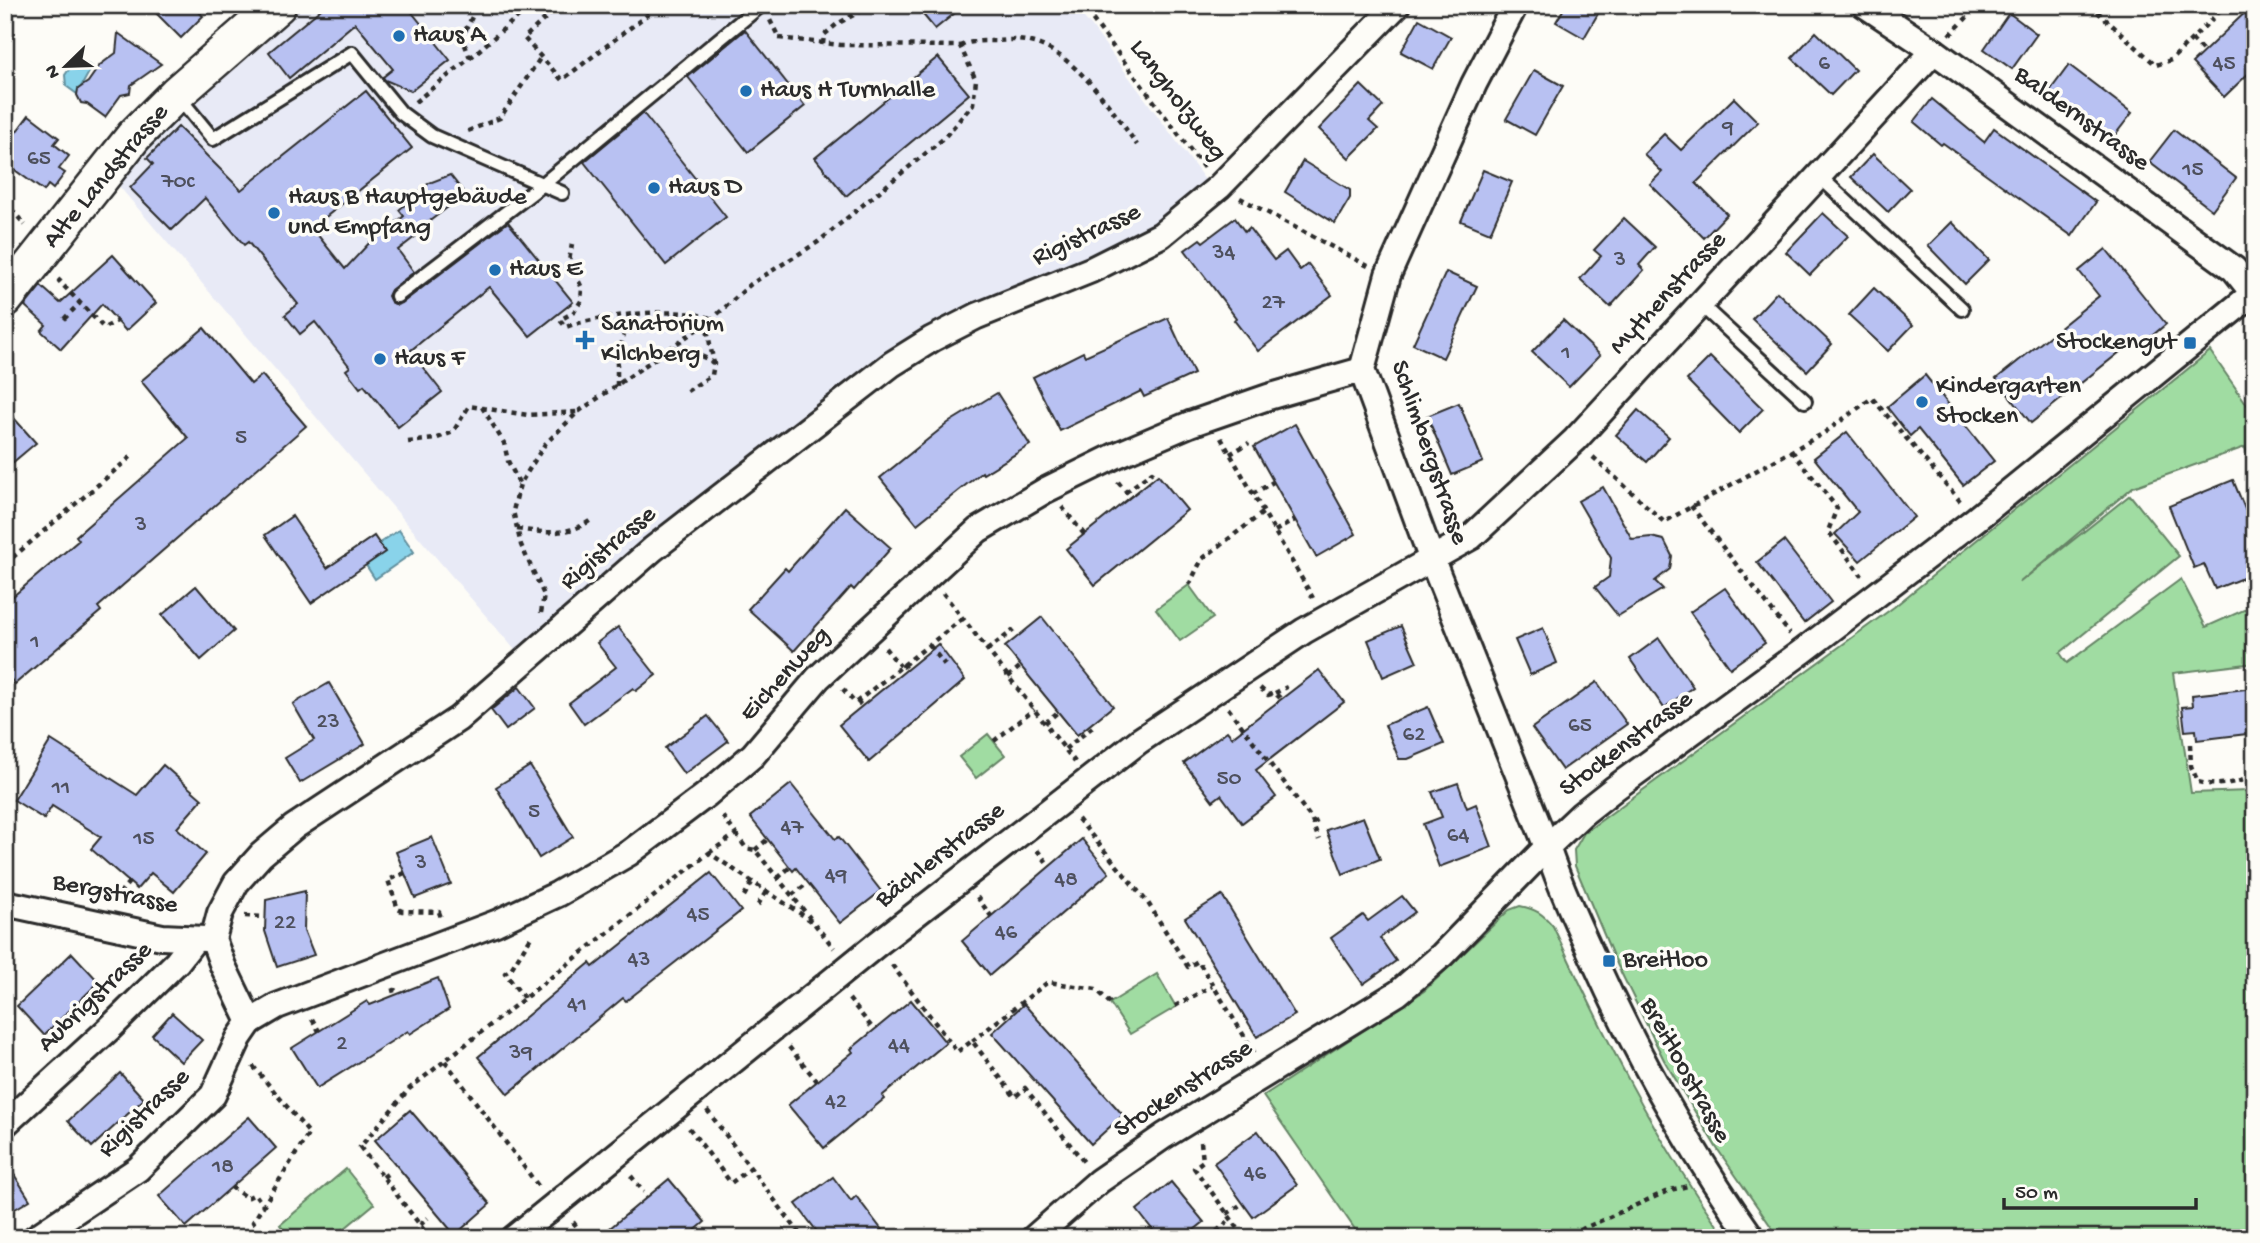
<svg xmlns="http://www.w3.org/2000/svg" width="2260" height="1243" viewBox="0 0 2260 1243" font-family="'Gochi Hand',sans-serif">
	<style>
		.built { fill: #e8eaf6 }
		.green { fill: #a0dca2; stroke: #668466; stroke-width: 2 }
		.water { fill: #89d3ea; stroke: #63909e; stroke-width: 2 }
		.building { fill: #b8c1f2; stroke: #2b2b2b; stroke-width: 2 }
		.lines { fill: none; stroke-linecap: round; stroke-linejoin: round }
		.lane-casing { stroke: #2b2b2b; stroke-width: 18 }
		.street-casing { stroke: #2b2b2b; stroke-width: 30 }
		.secondary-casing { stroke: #2b2b2b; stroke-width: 40 }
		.path { stroke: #2b2b2b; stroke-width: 4.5; stroke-dasharray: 5 5; stroke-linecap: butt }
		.lane { stroke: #fdfcf7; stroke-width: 12 }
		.street { stroke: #fdfcf7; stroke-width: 24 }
		.secondary { stroke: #fdfcf7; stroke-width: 35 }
		.poi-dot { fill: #1f6fb2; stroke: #fdfcf7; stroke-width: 2.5 }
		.labels { text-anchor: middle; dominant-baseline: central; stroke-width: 7; stroke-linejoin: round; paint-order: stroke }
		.number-label { font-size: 23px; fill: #4e505d }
		.poi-label { font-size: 26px; fill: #2b2b2b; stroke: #fdfcf7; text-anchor: start }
		.street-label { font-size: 26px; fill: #2b2b2b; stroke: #fdfcf7 }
	</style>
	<rect width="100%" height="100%" fill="#fdfcf7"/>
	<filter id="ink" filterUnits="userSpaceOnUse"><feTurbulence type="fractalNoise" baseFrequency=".0143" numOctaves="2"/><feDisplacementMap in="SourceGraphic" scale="14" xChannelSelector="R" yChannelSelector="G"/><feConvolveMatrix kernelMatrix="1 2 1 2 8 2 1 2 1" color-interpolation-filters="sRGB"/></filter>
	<g filter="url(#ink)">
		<path class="built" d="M296 5H1073L1092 27 1211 188 1145 237 974 310 521 657 118 185 164 130 236 55Z"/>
		<g class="green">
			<path d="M2210 351 2255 416V473L2253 474 2245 447 2133 487 2019 583 2130 495 2179 556 2060 653 2067 663 2181 579 2206 627 2255 605V663L2173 673 2191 793 2249 791 2255 789V1238H1779L1716 1147 1664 1060 1613 956 1575 866 1574 850 1584 833 1894 607Z"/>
			<path d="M1189 585 1213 618 1180 641 1156 609Z"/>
			<path d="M988 734 1005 755 976 778 959 757Z"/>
			<path d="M1520 906C1536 909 1543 914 1553 926 1603 1034 1656 1141 1726 1238H1361L1263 1096 1424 991 1509 910Z"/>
			<path d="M1157 974 1176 1007 1130 1034 1110 1003Z"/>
			<path d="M346 1169 374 1204 333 1238H290L280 1225Z"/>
		</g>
		<g class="water">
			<path d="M83 62 92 67 77 94 66 86 65 75 72 65Z"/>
			<path d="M399 530 414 552 375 579 360 556Z"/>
		</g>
		<g class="building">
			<path d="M148 5H192L203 16 181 38Z"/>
			<path d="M326 5H406L450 60 411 91 385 80 383 77 393 69 355 23 289 78 269 52Z"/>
			<path d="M915 5H965L935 29Z"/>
			<path d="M1566 5H1603L1584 38 1556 22Z"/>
			<path d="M2253 5H2255V67L2224 97 2192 63Z"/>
			<path d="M2009 13 2037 34 2012 69 1984 49Z"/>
			<path d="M1419 19 1451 37 1433 69 1401 52Z"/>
			<path d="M745 30 805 106 748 152 688 77Z"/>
			<path d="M1816 32 1855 70 1831 95 1792 58Z"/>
			<path d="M118 33 161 64 131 85 130 93 121 95 105 117 87 104 81 103 77 95 78 89 88 82 100 65 116 53Z"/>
			<path d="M938 57 969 94 846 196 815 158Z"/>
			<path d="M2069 65 2132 113 2111 140 2049 92Z"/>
			<path d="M1534 70 1563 86 1535 135 1506 119Z"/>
			<path d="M1361 85 1383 106 1369 121 1378 129 1349 158 1319 129Z"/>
			<path d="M366 91 412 148 312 228 345 269 372 240 373 241 404 216 399 210 429 183 450 175 465 194 418 230 420 233 398 250 414 272 391 290 388 296 391 302 397 305 402 303 508 222 573 302 530 336 489 287 410 351 442 392 398 427 364 385 360 388 346 370 350 367 315 322 300 334 285 315 298 304 248 242 244 245 205 198 172 230 130 188 153 164 147 158 178 127 241 190Z"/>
			<path d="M1734 98 1758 122 1696 183 1727 214 1704 238 1650 184 1662 172 1644 154 1664 134 1681 150Z"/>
			<path d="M1932 99 1984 142 1994 128 2096 202 2072 236 1943 143 1941 145 1914 122Z"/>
			<path d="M643 113 726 217 666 265 584 162Z"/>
			<path d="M29 115 59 138 54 144 69 156 59 169 65 173 53 189 48 185 44 191 5 163V147Z"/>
			<path d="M2174 130 2236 178 2212 210 2149 162Z"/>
			<path d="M1873 154 1910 189 1888 212 1851 177Z"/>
			<path d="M1303 161 1350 190V198L1335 223 1285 192Z"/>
			<path d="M1483 170 1512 182 1490 233 1461 221Z"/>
			<path d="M1823 213 1848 236 1810 275 1786 252Z"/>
			<path d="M1235 218 1245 232 1249 228 1274 260 1286 251 1300 270 1308 264 1332 295 1258 351 1234 320 1236 318 1185 250 1200 239 1203 242Z"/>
			<path d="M1624 218 1655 247 1639 265 1644 270 1610 307 1580 279 1601 256 1594 250Z"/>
			<path d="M1952 222 1989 260 1965 284 1928 246Z"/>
			<path d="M2106 249 2166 324 2140 346 2135 340 2031 423 1996 379 2099 296 2079 271Z"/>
			<path d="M113 255 156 303 126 331 102 304 61 349 41 331 46 325 25 306 41 286 60 303Z"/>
			<path d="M1446 272 1477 286 1443 358 1413 344Z"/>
			<path d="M1874 288 1913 325 1888 351 1849 315Z"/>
			<path d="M1777 292 1832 344 1807 371 1752 319Z"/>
			<path d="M1168 318 1194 374 1144 397 1141 391 1060 431 1033 377 1083 352 1085 356Z"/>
			<path d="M1563 320 1600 355 1569 387 1532 352Z"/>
			<path d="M204 328 251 384 262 375 306 426 98 607 101 611 15 684 5 673V603L79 540 76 536 188 438 141 381Z"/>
			<path d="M1710 357 1763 409 1739 433 1687 380Z"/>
			<path d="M1925 375 1994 461 1963 485 1918 429 1910 436 1887 407Z"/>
			<path d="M997 393 1030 445 983 474 982 472 917 524 880 478 948 423Z"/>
			<path d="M1459 403 1483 462 1452 475 1427 416Z"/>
			<path d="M5 408 36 443 5 469Z"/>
			<path d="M1638 410 1669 437 1647 462 1616 435Z"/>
			<path d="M1295 424 1356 534 1316 557 1254 447Z"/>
			<path d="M1847 432 1914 517 1860 561 1835 534 1858 512 1814 458Z"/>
			<path d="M1158 475 1187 510 1095 585 1066 549Z"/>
			<path d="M2233 480 2255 533V573L2215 589 2204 564 2194 568 2169 506Z"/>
			<path d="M1603 487 1632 539 1651 537 1664 540 1672 556 1670 569 1655 581 1663 589 1618 616 1595 587 1609 577 1611 558 1578 501Z"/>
			<path d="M845 507 891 548 854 590 851 587 794 651 748 609 785 568 788 571Z"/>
			<path d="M292 516 327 568 374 536 385 552 311 603 265 535Z"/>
			<path d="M1784 541 1831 602 1804 623 1757 562Z"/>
			<path d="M196 586 234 631 201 660 162 615Z"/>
			<path d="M1725 588 1765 643 1730 668 1690 612Z"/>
			<path d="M1042 617 1113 706 1077 735 1005 647Z"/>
			<path d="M1401 626 1417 662 1383 677 1368 640Z"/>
			<path d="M618 627 656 675 636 691 633 688 584 724 569 703 616 667 597 643Z"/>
			<path d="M1543 628 1557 663 1530 675 1515 640Z"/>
			<path d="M1659 638 1693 687 1664 708 1630 659Z"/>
			<path d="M938 644 965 680 869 762 839 725Z"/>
			<path d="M1319 670 1344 702 1256 770 1276 797 1242 823 1221 795 1213 801 1184 763 1227 731 1232 737Z"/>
			<path d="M1597 682 1627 724 1562 770 1532 728Z"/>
			<path d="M329 683 365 744 300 783 285 758 314 740 293 704Z"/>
			<path d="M519 687 535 708 506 730 491 710Z"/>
			<path d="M2255 688V733L2197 740 2196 730 2185 731 2182 707 2193 706 2192 695Z"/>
			<path d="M1428 707 1444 744 1408 759H1399L1385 725Z"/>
			<path d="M708 716 728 741 684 774 665 748Z"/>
			<path d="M51 740 137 795 163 765 202 799 177 828 206 854 174 892 151 873 137 889 91 849 101 837 52 806 44 819 14 800Z"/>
			<path d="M530 766 573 837 539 858 496 787Z"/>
			<path d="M1458 783 1467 808 1476 804 1492 847 1439 867 1423 824 1442 817 1432 792Z"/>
			<path d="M791 784 835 839 839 837 881 891 840 923 796 868 793 871 750 817Z"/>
			<path d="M1363 817 1380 859 1343 874 1326 830Z"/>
			<path d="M432 837 451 884 415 898 396 852Z"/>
			<path d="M1082 839 1109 873 990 975 962 941Z"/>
			<path d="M711 873 741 911 626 1001 623 998 508 1094 478 1057 590 963 593 967Z"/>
			<path d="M305 891 304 930 314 955 277 967 265 931 266 900Z"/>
			<path d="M1222 895 1295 1015 1257 1037 1185 918Z"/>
			<path d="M1402 896 1415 912 1380 938 1396 961 1363 984 1331 938 1363 915 1368 921Z"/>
			<path d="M72 953 99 982 44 1035 17 1006Z"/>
			<path d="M438 978 449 1009 410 1034 408 1031 317 1088 292 1048 367 1001 370 1005Z"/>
			<path d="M911 1000 946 1043 882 1096 884 1099 824 1148 788 1105 853 1052 851 1049Z"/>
			<path d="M1024 1004 1123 1115 1091 1144 992 1033Z"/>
			<path d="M172 1013 202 1040 181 1062 152 1035Z"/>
			<path d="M120 1073 144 1099 92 1147 68 1121Z"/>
			<path d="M410 1110 490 1204 455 1235 375 1140Z"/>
			<path d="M249 1117 276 1148 186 1227 159 1196Z"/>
			<path d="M1258 1131 1297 1185 1253 1217 1214 1163Z"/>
			<path d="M5 1160 30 1200 5 1215Z"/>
			<path d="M833 1177 851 1201 856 1196 888 1238H822L796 1204Z"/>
			<path d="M669 1179 705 1222 686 1238H598Z"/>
			<path d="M1171 1182 1204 1222 1184 1238H1159L1137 1210Z"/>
		</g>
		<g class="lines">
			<defs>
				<g id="lane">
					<path d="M177 95 213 139 352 53 401 113 432 136 562 193"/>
					<path d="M1819 176 1962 309"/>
					<path d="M397 296 542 185 761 5"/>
					<path d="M1700 304 1805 401"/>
				</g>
				<g id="street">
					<path d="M1515 5 1474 84 1388 275 1362 370 1432 560 1547 847C1560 886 1577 923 1594 960 1638 1058 1690 1150 1752 1238"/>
					<path d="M1865 5 1934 51 2234 269 2253 293"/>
					<path d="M5 903 162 937 205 939"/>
					<path d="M250 1022 277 1006 496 923 558 894 629 853 706 795 753 755 818 678 978 530 1046 490 1117 455 1190 424 1268 397 1362 370"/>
					<path d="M5 1124 110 1028 177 962 195 939"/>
					<path d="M35 1238 138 1169 213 1095 239 1038 250 1022 223 966 213 939 220 913 236 883 261 855 294 827 458 719 653 549 892 364 932 339 977 316 1091 270 1161 235 1219 187 1397 5"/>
					<path d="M514 1238 876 945 1139 741 1304 631 1471 537 1575 440 1934 51"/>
					<path d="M1034 1238 1099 1181 1164 1136 1398 993 1442 955 1547 847 1582 814 1615 788 1803 651 1976 519 2255 292"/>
				</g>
				<path id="secondary" d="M5 299 134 136 176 94 278 5"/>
			</defs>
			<use href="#lane" class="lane-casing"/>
			<use href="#street" class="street-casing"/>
			<use href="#secondary" class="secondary-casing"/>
			<g class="path">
				<path d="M560 5 524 38 562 80 660 5"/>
				<path d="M1079 5 1090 16 1204 168"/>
				<path d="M2090 5 2156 65 2171 60 2226 5"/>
				<path d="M1950 35 1979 5"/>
				<path d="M2192 39 2204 52"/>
				<path d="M823 44 824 35 837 24 868 7"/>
				<path d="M960 46C972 40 985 41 997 41 1008 40 1020 39 1030 42 1073 51 1113 110 1137 145"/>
				<path d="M470 58 522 13 527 5"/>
				<path d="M415 102 470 58 462 37 478 5"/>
				<path d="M468 131 500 118 541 57"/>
				<path d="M1240 198 1368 266"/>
				<path d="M5 202 25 225"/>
				<path d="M572 244 569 261 582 288 581 301 574 312 560 320 566 327C595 316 683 305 712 319"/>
				<path d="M61 279 59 281 104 328 117 321"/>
				<path d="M64 319 80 303"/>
				<path d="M673 347C686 354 702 353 713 363"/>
				<path d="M617 386V361L629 315"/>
				<path d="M687 391 712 375 714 364 706 324"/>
				<path d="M482 407 504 443 508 461 519 483"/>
				<path d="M1221 438 1313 598"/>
				<path d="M408 442 435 439 453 432 469 406 528 415 577 412"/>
				<path d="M1792 451 1837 508 1828 531 1862 576"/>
				<path d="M1230 454 1249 443"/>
				<path d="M1593 457 1664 522 1824 433 1872 398 1960 501"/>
				<path d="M1118 482 1130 497"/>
				<path d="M1126 492 1152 472 1156 476"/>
				<path d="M1253 494 1273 482"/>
				<path d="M1691 506 1790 634"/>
				<path d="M1062 507 1084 534"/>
				<path d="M517 529C543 533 569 536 591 520"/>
				<path d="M1275 531 1295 520"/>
				<path d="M5 564 133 455"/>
				<path d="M1189 585 1202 559 1264 512"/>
				<path d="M943 593 1075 762"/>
				<path d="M541 613 544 595 521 545 513 511 520 484 545 444 578 412 712 319 751 284 818 242 943 139 973 104 976 80 960 46 841 45 779 38 770 20"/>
				<path d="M930 646 945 665"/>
				<path d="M885 648 900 666"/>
				<path d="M987 650 1014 630"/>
				<path d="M902 664 907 670"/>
				<path d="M1008 677 1021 666"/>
				<path d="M1260 688 1268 695 1275 693 1281 699"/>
				<path d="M843 689 855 703 962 619"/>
				<path d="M1275 693 1287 687"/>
				<path d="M857 701 862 706"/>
				<path d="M1228 708 1311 818 1319 840"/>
				<path d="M1045 723 1058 712"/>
				<path d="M994 741 1034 709"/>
				<path d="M2190 744 2191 766 2198 782C2216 787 2237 783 2255 776"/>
				<path d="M1065 749 1094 726"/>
				<path d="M1078 819 1148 903 1188 967 1198 961 1254 1052"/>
				<path d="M1313 823 1322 819"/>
				<path d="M736 834 746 848 755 850 810 918"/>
				<path d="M755 850 768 839"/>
				<path d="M1037 850 1049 865"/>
				<path d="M709 853 736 834 720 813"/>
				<path d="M405 873 388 880 398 909 402 911 439 912 442 920"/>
				<path d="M778 878 790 867"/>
				<path d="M792 895 808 883"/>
				<path d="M744 896 753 881"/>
				<path d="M977 897 991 916"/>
				<path d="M113 901 129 882"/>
				<path d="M758 905 767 890"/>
				<path d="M245 916 266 917"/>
				<path d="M892 965 957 1052 972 1041 1015 1097 1025 1088 1084 1162"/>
				<path d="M391 991 395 990 398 993"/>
				<path d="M524 998 505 973 511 969 533 934"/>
				<path d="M849 999 874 1030"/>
				<path d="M76 1005 88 1019"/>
				<path d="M1175 1006 1212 986"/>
				<path d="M312 1019 319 1031"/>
				<path d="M972 1041 1048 982 1096 989 1110 1003"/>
				<path d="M789 1047 817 1081"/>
				<path d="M445 1061 539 1187"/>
				<path d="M253 1066 309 1133 253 1222 266 1238"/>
				<path d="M707 1110 803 1238"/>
				<path d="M689 1128 731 1183 751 1168"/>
				<path d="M1201 1142 1203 1161 1194 1168 1245 1238"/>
				<path d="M631 1176 644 1192"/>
				<path d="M383 1177 390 1172"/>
				<path d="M231 1187 247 1198 255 1194 263 1205"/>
				<path d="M1227 1214 1243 1203"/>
				<path d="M573 1222 586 1238"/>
				<path d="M420 1225 428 1218"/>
				<path d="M430 1238 360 1147 409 1089 709 853 813 922 834 948"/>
				<path d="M1209 1238 1231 1219"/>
				<path d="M1562 1238 1670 1190 1688 1186"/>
			</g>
			<use href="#lane" class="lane"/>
			<use href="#street" class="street"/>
			<use href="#secondary" class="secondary"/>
		</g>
	</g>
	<g class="poi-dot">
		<circle cx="399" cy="36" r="7"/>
		<circle cx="746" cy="91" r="7"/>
		<circle cx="654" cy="188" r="7"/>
		<circle cx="274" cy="213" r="7"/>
		<circle cx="495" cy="270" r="7"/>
		<path d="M581.5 329.5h7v7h7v7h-7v7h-7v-7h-7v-7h7z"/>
		<rect x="2183" y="336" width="14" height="14" rx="3.5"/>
		<circle cx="380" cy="359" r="7"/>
		<circle cx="1922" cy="402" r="7"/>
		<rect x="1602" y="954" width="14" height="14" rx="3.5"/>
	</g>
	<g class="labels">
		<g class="number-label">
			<text x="1824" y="64">6</text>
			<text x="2224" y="64">45</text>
			<text x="1728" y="128">9</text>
			<text x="39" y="159">65</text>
			<text x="2193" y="170">15</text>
			<text x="178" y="182">70c</text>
			<text x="1224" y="253">34</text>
			<text x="1620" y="260">3</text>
			<text x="1273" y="303">27</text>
			<text x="1566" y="353">1</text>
			<text x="241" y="438">5</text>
			<text x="141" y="525">3</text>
			<text x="35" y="642">1</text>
			<text x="328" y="722">23</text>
			<text x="1580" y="726">65</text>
			<text x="1414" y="735">62</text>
			<text x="1229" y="779">50</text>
			<text x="61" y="788">11</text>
			<text x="534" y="812">5</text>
			<text x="792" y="828">47</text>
			<text x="1458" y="836">64</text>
			<text x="144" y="839">15</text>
			<text x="421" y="863">3</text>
			<text x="836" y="876">49</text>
			<text x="1066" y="880">48</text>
			<text x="698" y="915">45</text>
			<text x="285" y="923">22</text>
			<text x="1006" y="933">46</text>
			<text x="639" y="960">43</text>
			<text x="577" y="1005">41</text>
			<text x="342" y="1044">2</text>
			<text x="899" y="1046">44</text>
			<text x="521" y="1053">39</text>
			<text x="836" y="1102">42</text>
			<text x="223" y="1167">18</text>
			<text x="1255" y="1174">46</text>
		</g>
		<g class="poi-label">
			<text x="413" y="36">Haus A</text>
			<text x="760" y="91">Haus H Turnhalle</text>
			<text x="668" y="188">Haus D</text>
			<text x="288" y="198">Haus B Hauptgebäude<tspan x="288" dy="30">und Empfang</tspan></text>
			<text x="509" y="270">Haus E</text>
			<text x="601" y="325">Sanatorium<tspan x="601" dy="30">Kilchberg</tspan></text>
			<text x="2176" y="343" text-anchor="end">Stockengut</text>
			<text x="394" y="359">Haus F</text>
			<text x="1936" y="387">Kindergarten<tspan x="1936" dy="30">Stocken</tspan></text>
			<text x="1623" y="961">Breitloo</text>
		</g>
		<g class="street-label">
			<text transform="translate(1177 101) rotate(53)">Langholzweg</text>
			<text transform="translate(2081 120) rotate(36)">Baldernstrasse</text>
			<text transform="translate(107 177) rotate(-50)">Alte Landstrasse</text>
			<text transform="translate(1087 236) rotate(-25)">Rigistrasse</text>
			<text transform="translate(1669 294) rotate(-47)">Mythenstrasse</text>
			<text transform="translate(1428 453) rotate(71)">Schlimbergstrasse</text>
			<text transform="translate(609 549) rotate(-40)">Rigistrasse</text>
			<text transform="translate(786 675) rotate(-47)">Eichenweg</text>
			<text transform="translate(1627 745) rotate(-37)">Stockenstrasse</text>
			<text transform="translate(941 856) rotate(-38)">Bächlerstrasse</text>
			<text transform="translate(115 895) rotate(11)">Bergstrasse</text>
			<text transform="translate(96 998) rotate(-44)">Aubrigstrasse</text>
			<text transform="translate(1684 1071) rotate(61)">Breitloostrasse</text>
			<text transform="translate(1184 1090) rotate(-33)">Stockenstrasse</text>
			<text transform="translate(145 1114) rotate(-44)">Rigistrasse</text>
		</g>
	</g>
	<rect width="2260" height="1243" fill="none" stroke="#fdfcf7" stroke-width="28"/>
	<rect x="14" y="14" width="2232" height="1215" fill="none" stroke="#2b2b2b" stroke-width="2.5" filter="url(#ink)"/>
	<g transform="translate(66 66) rotate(247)" stroke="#fdfcf7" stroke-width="5" paint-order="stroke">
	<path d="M0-5L12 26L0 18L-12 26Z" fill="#2b2b2b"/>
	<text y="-10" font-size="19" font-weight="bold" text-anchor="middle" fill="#2b2b2b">N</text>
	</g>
	<path d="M2004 1198v10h192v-10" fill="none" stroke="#2b2b2b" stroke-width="3.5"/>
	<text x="2015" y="1198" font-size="21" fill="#2b2b2b" stroke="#fdfcf7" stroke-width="5" paint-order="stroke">50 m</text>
</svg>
